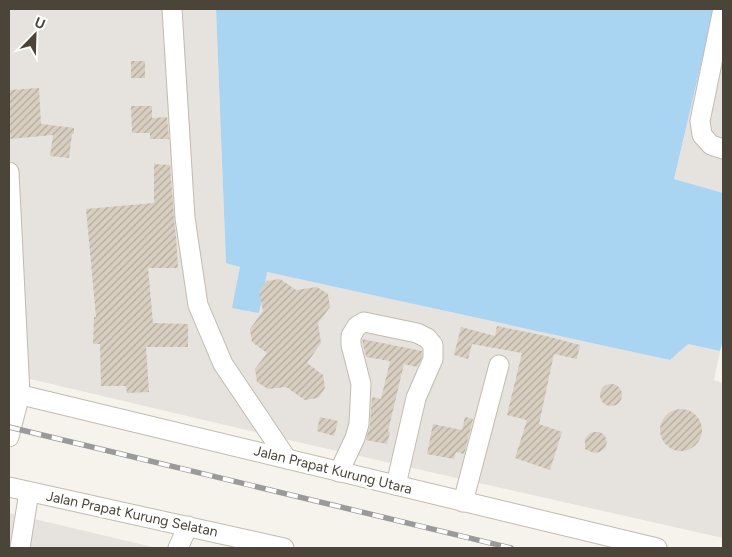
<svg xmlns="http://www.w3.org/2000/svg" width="732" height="557" viewBox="0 0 732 557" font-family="Figtree,sans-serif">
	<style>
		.industrial { fill: #e6e2dd }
		.water { fill: #a9d4f2 }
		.building { fill: url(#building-hatch) }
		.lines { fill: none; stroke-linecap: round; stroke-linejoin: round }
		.minor-casing { stroke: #c2bbae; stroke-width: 21 }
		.minor { stroke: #fff; stroke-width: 19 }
		.rail-casing { stroke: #9a9a9a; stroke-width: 5.5 }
		.rail { stroke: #fff; stroke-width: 4; stroke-dasharray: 11; stroke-linecap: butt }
		.labels { text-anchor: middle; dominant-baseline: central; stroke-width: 5; stroke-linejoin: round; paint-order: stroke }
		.street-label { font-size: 14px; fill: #4b4439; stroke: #fff }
	</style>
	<defs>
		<pattern id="building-hatch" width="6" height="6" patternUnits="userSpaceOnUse" patternTransform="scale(1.25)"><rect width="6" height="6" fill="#d8cfc1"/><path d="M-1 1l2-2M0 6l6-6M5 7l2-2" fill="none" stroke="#b1aa9e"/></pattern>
	</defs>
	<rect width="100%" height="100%" fill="#f6f3ec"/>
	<g class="industrial">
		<path d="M9 9H216L226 263 670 360 688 344 720 351 714 380 723 383V538L306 444 9 374Z"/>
		<path d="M714 9H723V193L674 179Z"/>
		<path d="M9 513 157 548H9Z"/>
	</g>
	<path class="water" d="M216 9H714L674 179 723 193V340L720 351 688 344 670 360 267 272 259 313 232 308 240 267 226 263Z"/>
	<g class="building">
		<rect x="131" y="61" width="14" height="17"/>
		<path d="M39 88 41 124 74 128V134H72L69 158 50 156 53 135 9 139V90Z"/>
		<path d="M131 106H152V118L167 117 169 139H150V133H132Z"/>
		<path d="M154 164 170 165 174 219 176 237 178 268H148L153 323 188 324V347H146L149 392 127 393 126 386H101L100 344H93L94 317H96L86 209 154 203Z"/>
		<path d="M280 279 296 290 317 287 328 294 330 307 318 323 321 343 307 363 323 375 325 388 318 398 305 400 286 387 268 389 257 382 255 369 267 353 252 342 250 329 263 311 259 291 267 281Z"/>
		<path d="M497 326 546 336 580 345 577 359 554 354 539 424 562 432 550 470 515 458 527 420 507 415 522 353 472 344 468 359 454 355 461 327 495 336Z"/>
		<path d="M362 339 422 351V357L417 367 404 364 388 431 390 432 387 444 366 440 370 425 372 397 381 399 390 361 366 357Z"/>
		<circle cx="611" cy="395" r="11"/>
		<circle cx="681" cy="430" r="21"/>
		<path d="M320 417 338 421 334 436 317 431Z"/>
		<path d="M465 417 473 419 464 454 456 452 454 459 427 454 433 424 462 430Z"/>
		<path d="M594 432H600L605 436 607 442 605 448 600 452 594 453 585 449V439L589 434Z"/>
	</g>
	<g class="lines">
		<defs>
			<g id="minor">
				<path d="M172 9 185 218 198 305 223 364 287 459"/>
				<path d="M723 9 700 121 702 135 711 145 723 149"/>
				<path d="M9 172 20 394 9 437"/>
				<path d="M9 392 657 548"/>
				<path d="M339 472 355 438 359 424 361 384 351 345V336L357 326 364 322 417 333 427 338 433 345V359L416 398 396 485"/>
				<path d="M9 487 284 548"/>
				<path d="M463 502 499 365"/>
				<path d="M20 548 29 492"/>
				<path d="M178 548 188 526"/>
			</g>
		</defs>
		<use href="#minor" class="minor-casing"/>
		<use href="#minor" class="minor"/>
		<defs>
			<path id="rail" d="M9 427 511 548"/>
		</defs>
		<use href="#rail" class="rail-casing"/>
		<use href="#rail" class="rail"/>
	</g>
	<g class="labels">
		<g class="street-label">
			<text transform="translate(333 470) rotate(14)">Jalan Prapat Kurung Utara</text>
			<text transform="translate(132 514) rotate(12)">Jalan Prapat Kurung Selatan</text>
		</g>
	</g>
	<rect width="732" height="557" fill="none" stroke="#4b4439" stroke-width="20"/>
	<g transform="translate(35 35) rotate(23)" stroke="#ffffff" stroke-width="4" paint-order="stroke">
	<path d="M0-4L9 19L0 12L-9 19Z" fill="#4b4439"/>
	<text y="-8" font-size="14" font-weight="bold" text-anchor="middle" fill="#4b4439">U</text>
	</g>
</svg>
